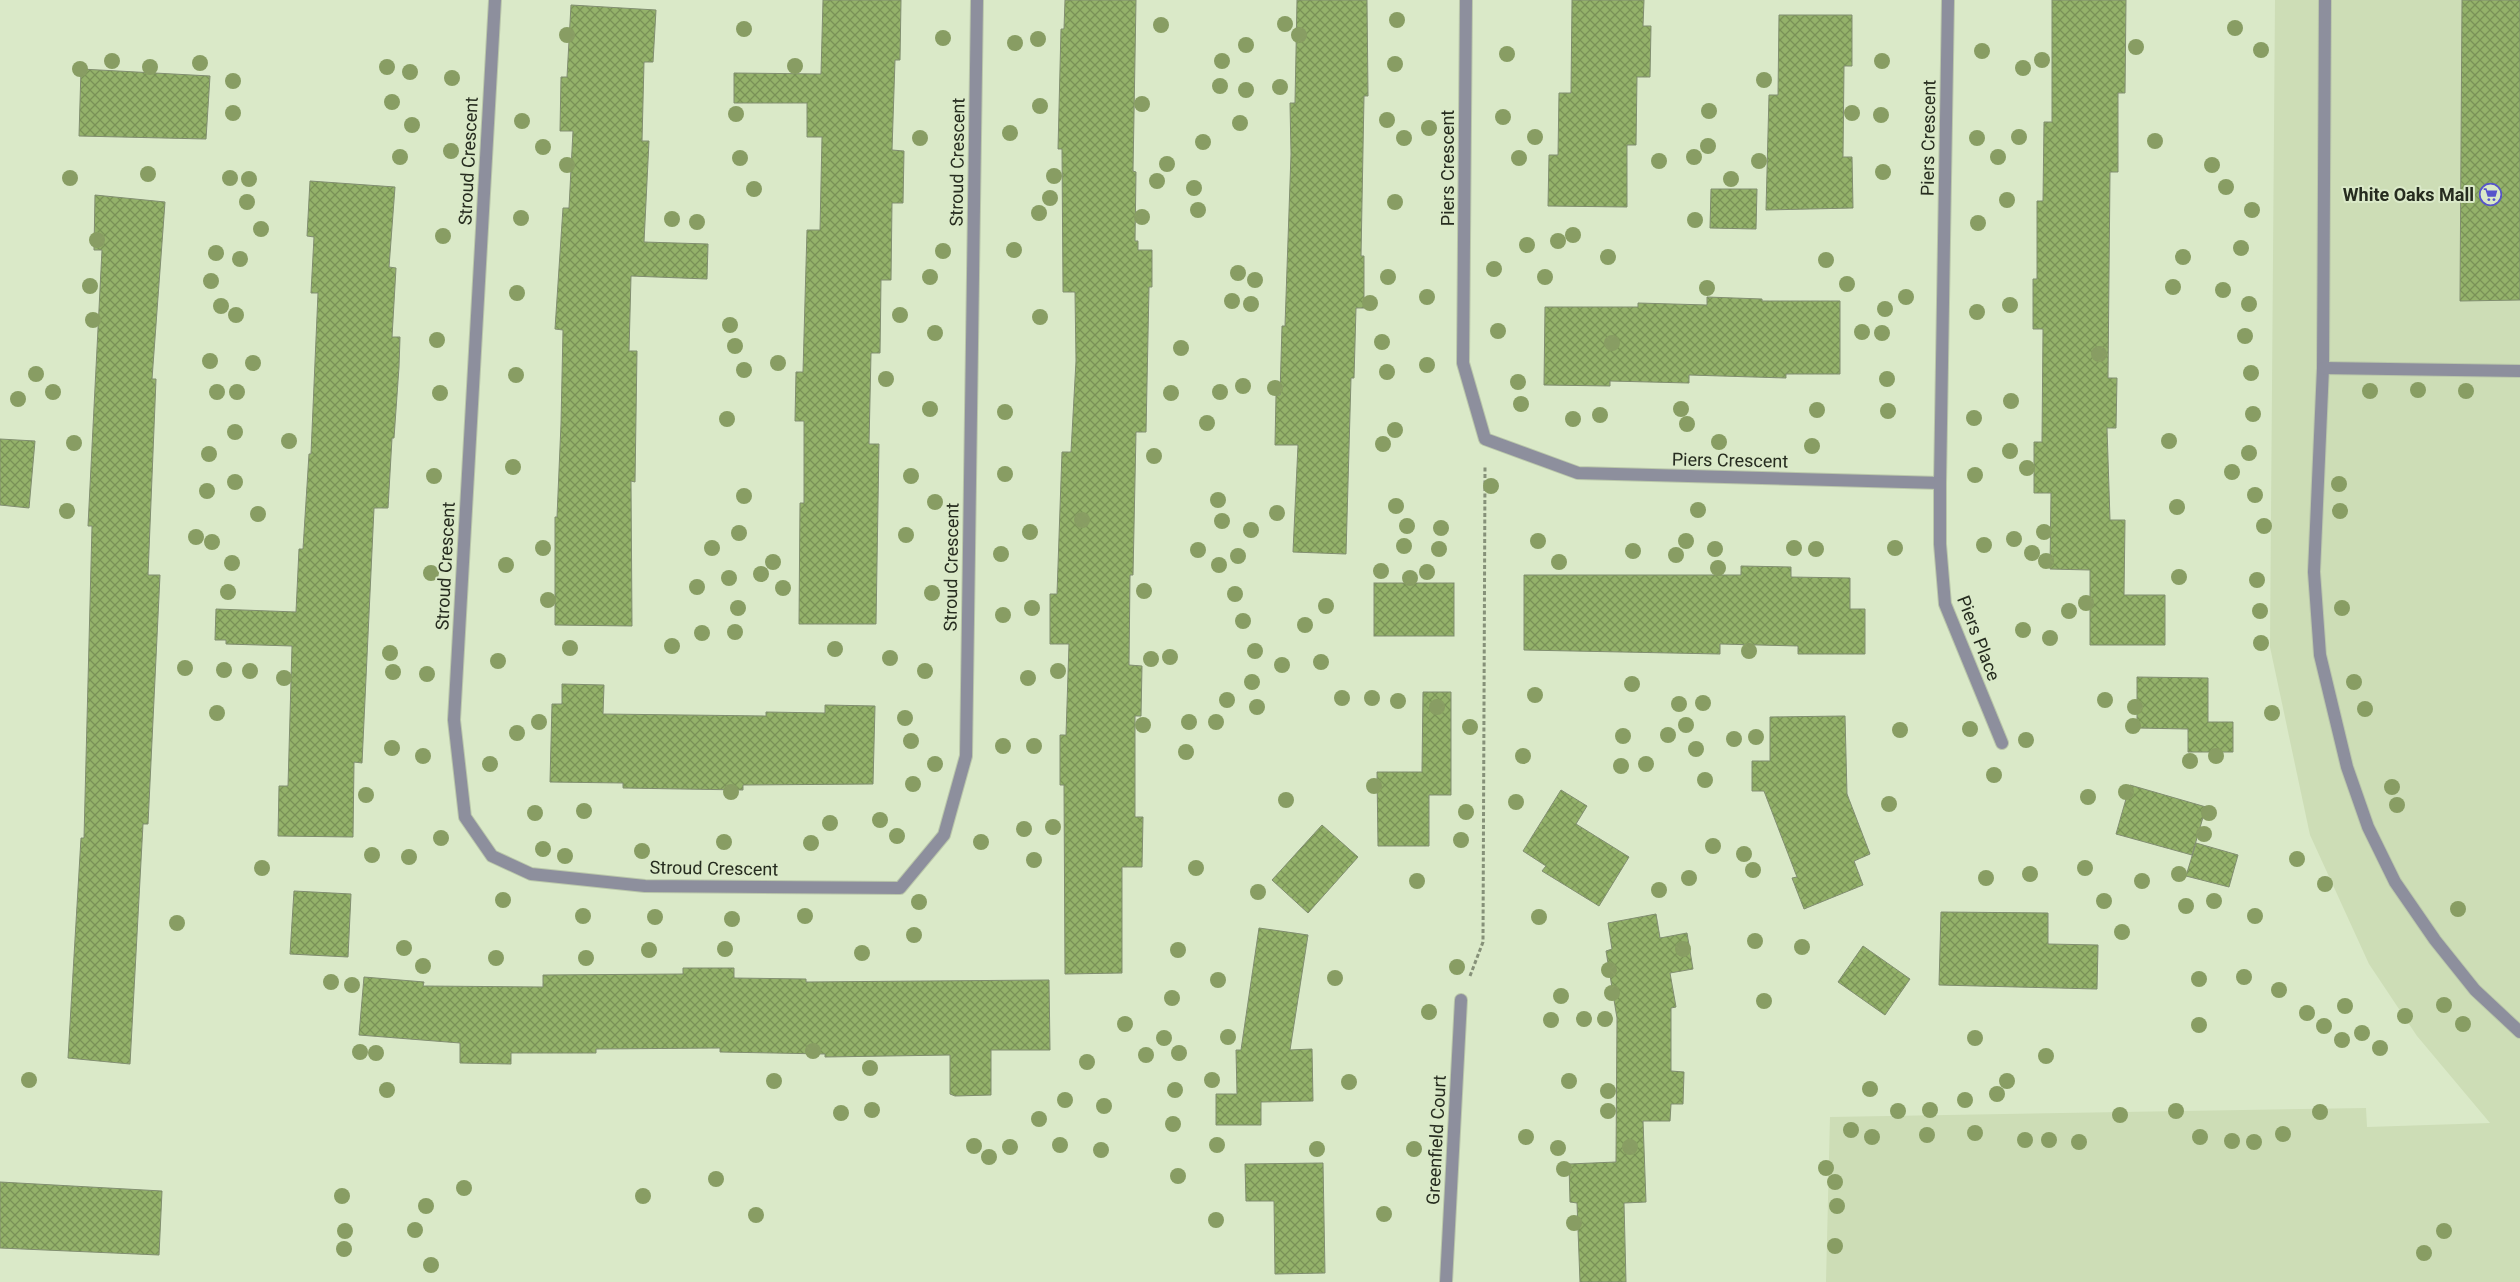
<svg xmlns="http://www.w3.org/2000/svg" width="2520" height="1282" viewBox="0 0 2520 1282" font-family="Roboto,sans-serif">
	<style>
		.built { fill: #cdddb6 }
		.building { fill: url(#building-cross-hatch); stroke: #818e70 }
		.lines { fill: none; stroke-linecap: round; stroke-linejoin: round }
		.service-casing { stroke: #bac7aa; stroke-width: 14 }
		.minor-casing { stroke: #bac7aa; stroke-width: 14 }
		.path { stroke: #869179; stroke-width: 3; stroke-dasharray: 4 2.5; stroke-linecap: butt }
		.service { stroke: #8d8f9d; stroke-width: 12 }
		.minor { stroke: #8d8f9d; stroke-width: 12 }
		.tree { fill: #889d63 }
		.labels { text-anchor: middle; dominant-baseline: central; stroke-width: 4; stroke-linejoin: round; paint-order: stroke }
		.street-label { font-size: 18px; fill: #262c1f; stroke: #dae9c8 }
		.poi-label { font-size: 18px; font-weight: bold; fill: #262c1f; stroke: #dae9c8; text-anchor: end }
	</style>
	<defs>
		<pattern id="building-cross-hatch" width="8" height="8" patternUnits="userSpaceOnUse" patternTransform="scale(1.25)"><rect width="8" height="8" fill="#94b26a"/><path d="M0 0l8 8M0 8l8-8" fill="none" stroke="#799157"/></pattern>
	</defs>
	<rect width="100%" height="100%" fill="#dae9c8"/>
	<path class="built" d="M2275 0H2520V1282H1826L1830 1117 2366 1108 2367 1127 2490 1123 2417 1036 2369 964 2310 835 2270 647Z"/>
	<g class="building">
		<path d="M823 0H901L900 60H895L892 150 904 151 903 203H892L891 280H881L880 353H871L869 444H879L876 624H799L800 503H804V421H795L796 372H803L807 230H820L822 137H807V103H734V73L821 74Z"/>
		<path d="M1065 0H1136L1133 171 1136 172 1135 241H1138V250H1152V287H1149L1146 432H1136L1133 575H1130L1129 665 1142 666 1141 716H1135V817H1143L1142 867H1122V973L1065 974 1064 785H1060V735H1066L1069 644H1050V594H1057L1062 452H1071L1076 361 1075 292H1063L1062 149H1058L1061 29H1064Z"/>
		<path d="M1297 0H1367L1368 96H1364L1361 256H1364V308H1356L1354 378H1351L1346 554 1293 552 1298 445H1275L1276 395H1280L1282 326H1285L1291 154 1290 103H1295Z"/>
		<path d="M1572 0H1644L1643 26H1651L1650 77H1637L1636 145H1627V207L1548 206 1549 155H1558L1559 93H1571Z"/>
		<path d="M2052 0H2126L2125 93H2118V172H2110L2108 378H2117L2116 428H2107L2110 520H2125L2124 595H2165V645H2090V570L2050 569 2051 493H2034V442H2042L2043 329H2033V279H2037V201H2043L2044 122H2052Z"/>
		<path d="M2462 0H2520V300L2460 301Z"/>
		<path d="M571 5 656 10 653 62H644L642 141H649L644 242 708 244 707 279 631 276 629 351H637L635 482 631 481 632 626 555 625V517H557L561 424 563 330 555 329 563 208H569L573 131H560L561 77H567Z"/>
		<path d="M1779 15H1852V66H1844L1843 157H1852L1853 208 1766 210 1769 95H1778Z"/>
		<path d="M81 69 210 76 206 139 79 136Z"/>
		<path d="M310 181 395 187 389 267 396 268 392 337H400L399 367 394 438H392L388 508H374L362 763 354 762 353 837 278 836 279 786H288L292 646 226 644V640H215L216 609 296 612 299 549H303L309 454H311L318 293H311L314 237 307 236Z"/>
		<path d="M1711 189H1757L1756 229 1710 228Z"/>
		<path d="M95 195 165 202 152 379H156L148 575H160L148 824H143L130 1064 68 1058 81 838H84L92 526H88L102 250H94Z"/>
		<path d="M1707 297 1762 299V301H1840V374H1786V378L1689 375V383L1610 381V386L1544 385 1545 307H1638V303L1707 305Z"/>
		<path d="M0 439 35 441 29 508 0 505Z"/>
		<path d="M1741 566 1791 567V577L1850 578V609H1865V654H1798V646L1720 644V654L1524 650V575H1741Z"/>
		<rect x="1374" y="583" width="80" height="53"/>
		<path d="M2137 677 2208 678V722H2233V752H2188V729L2137 728Z"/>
		<path d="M562 684 604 685 603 714 766 716V712L825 713V705L875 706 873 784 743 785V790L623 788V783L550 782 552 704H562Z"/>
		<path d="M1423 692H1451V795H1429V846H1378L1377 772H1422Z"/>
		<path d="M1845 716 1847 794 1870 854 1854 861 1863 885 1804 909 1792 878 1797 877 1764 791H1752V761H1770V717Z"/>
		<path d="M2130 785 2206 807 2192 855 2116 834Z"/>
		<path d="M1561 790 1587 806 1576 824 1629 857 1599 906 1542 871 1546 866 1523 851Z"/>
		<path d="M1322 825 1358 857 1308 913 1272 880Z"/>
		<path d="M2196 843 2238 855 2229 887 2186 876Z"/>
		<path d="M294 891 351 894 348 957 290 954Z"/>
		<path d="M1941 912 2048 913V944L2098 945 2097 989 1939 985Z"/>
		<path d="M1656 914 1660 938 1687 933 1693 969 1670 973 1676 1007 1671 1008V1071L1684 1072 1683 1104H1671L1670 1121H1643L1646 1202 1624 1203 1626 1282H1580L1577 1203 1570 1202 1569 1164 1616 1162 1617 1018 1606 951 1612 949 1608 923Z"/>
		<path d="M1259 928 1308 935 1290 1050 1312 1049 1313 1101 1261 1102V1125H1216V1094H1237L1236 1050H1241Z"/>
		<path d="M1863 946 1910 979 1885 1015 1838 982Z"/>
		<path d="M683 968H734V978L806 979V982L1049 980 1050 1050H991V1095L955 1096 950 1094V1055L825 1057V1054L720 1052V1048L596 1049V1053H511V1064L460 1063V1043L359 1035 364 977 424 982 423 986 543 987V975L683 974Z"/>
		<path d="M1323 1163 1325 1273 1275 1274 1274 1201H1246L1245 1164Z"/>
		<path d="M0 1182 162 1191 159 1255 0 1248Z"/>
	</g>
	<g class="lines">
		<defs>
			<g id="service">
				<path d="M2325 0 2323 368 2314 572 2320 655 2347 767 2368 827 2395 882 2435 940 2475 990 2520 1032"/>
				<path d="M2323 368 2520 371"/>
			</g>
			<g id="minor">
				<path d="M495 0 454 720 465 817 492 856 531 874 645 886 900 888 944 835 966 756 977 0"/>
				<path d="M1466 0 1463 363 1485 439 1578 473 1940 483 1948 0"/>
				<path d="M1940 483V544L1945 604 2002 743"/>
				<path d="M1446 1282 1461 1000"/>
			</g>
		</defs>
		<use href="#service" class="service-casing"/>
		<use href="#minor" class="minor-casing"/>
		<path class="path" d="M1470 976 1483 942 1485 467"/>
		<use href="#service" class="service"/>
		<use href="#minor" class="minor"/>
	</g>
	<g class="tree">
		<circle cx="1397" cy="20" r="8"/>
		<circle cx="1285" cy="24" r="8"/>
		<circle cx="1161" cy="25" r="8"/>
		<circle cx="2235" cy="28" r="8"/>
		<circle cx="744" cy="29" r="8"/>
		<circle cx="567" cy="35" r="8"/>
		<circle cx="1299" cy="35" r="8"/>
		<circle cx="943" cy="38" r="8"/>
		<circle cx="1038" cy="39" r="8"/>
		<circle cx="1015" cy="43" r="8"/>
		<circle cx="1246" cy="45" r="8"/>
		<circle cx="2136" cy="47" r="8"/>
		<circle cx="2261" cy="50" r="8"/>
		<circle cx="1982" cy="51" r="8"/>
		<circle cx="1507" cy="54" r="8"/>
		<circle cx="2042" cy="60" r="8"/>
		<circle cx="112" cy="61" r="8"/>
		<circle cx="1222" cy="61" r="8"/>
		<circle cx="1882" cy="61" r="8"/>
		<circle cx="200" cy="63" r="8"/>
		<circle cx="1395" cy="64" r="8"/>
		<circle cx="795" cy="66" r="8"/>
		<circle cx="150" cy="67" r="8"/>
		<circle cx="387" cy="67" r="8"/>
		<circle cx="2023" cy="68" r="8"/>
		<circle cx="80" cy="69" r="8"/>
		<circle cx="410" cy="72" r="8"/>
		<circle cx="452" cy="78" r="8"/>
		<circle cx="1764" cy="80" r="8"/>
		<circle cx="233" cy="81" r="8"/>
		<circle cx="1220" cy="86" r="8"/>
		<circle cx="1280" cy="87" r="8"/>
		<circle cx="1246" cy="90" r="8"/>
		<circle cx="392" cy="102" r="8"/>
		<circle cx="1142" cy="104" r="8"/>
		<circle cx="1040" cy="106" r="8"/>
		<circle cx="1709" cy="111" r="8"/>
		<circle cx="233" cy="113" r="8"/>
		<circle cx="1852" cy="113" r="8"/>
		<circle cx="736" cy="114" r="8"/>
		<circle cx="1881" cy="115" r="8"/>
		<circle cx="1503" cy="117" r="8"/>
		<circle cx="1387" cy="120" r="8"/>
		<circle cx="522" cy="121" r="8"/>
		<circle cx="1240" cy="123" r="8"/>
		<circle cx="412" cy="125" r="8"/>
		<circle cx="1429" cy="128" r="8"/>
		<circle cx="1010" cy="133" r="8"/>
		<circle cx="1535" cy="137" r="8"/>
		<circle cx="2019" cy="137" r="8"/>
		<circle cx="920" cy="138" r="8"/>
		<circle cx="1404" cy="138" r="8"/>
		<circle cx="1977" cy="138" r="8"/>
		<circle cx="2155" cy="141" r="8"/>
		<circle cx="1203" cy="142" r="8"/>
		<circle cx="1708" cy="146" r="8"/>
		<circle cx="543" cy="147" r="8"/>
		<circle cx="451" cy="151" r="8"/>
		<circle cx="400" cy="157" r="8"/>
		<circle cx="1694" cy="157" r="8"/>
		<circle cx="1998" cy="157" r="8"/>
		<circle cx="740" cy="158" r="8"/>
		<circle cx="1519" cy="158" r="8"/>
		<circle cx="1659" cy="161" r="8"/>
		<circle cx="1759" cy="161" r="8"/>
		<circle cx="1167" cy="164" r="8"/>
		<circle cx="567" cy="165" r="8"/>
		<circle cx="2212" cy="165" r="8"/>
		<circle cx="1883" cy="172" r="8"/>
		<circle cx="148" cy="174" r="8"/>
		<circle cx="1054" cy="176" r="8"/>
		<circle cx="70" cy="178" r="8"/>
		<circle cx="230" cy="178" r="8"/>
		<circle cx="249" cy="179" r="8"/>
		<circle cx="1731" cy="179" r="8"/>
		<circle cx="1157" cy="181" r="8"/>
		<circle cx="2226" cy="187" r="8"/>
		<circle cx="1194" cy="188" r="8"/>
		<circle cx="754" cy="189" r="8"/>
		<circle cx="1050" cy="198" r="8"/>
		<circle cx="2007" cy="200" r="8"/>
		<circle cx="247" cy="202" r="8"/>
		<circle cx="1395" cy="202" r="8"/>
		<circle cx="1198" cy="210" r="8"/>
		<circle cx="2252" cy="210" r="8"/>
		<circle cx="1039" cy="213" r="8"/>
		<circle cx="1142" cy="217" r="8"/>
		<circle cx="521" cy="218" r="8"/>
		<circle cx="672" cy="219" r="8"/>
		<circle cx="1695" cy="220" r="8"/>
		<circle cx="697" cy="222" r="8"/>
		<circle cx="1978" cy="223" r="8"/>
		<circle cx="261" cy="229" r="8"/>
		<circle cx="1573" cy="235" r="8"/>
		<circle cx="443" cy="236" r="8"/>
		<circle cx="97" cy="240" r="8"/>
		<circle cx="1558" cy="241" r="8"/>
		<circle cx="1527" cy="245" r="8"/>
		<circle cx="2241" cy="248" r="8"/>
		<circle cx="1014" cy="250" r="8"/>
		<circle cx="943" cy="251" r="8"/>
		<circle cx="216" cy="253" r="8"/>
		<circle cx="1608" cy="257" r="8"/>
		<circle cx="2183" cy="257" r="8"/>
		<circle cx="240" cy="259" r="8"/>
		<circle cx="1826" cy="260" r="8"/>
		<circle cx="1494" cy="269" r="8"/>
		<circle cx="1238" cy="273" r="8"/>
		<circle cx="930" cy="277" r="8"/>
		<circle cx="1388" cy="277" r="8"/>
		<circle cx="1545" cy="277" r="8"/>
		<circle cx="1255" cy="280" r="8"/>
		<circle cx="211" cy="281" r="8"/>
		<circle cx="1847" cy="284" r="8"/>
		<circle cx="90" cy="286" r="8"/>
		<circle cx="2173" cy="287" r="8"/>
		<circle cx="1707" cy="288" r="8"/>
		<circle cx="2223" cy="290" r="8"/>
		<circle cx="517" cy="293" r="8"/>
		<circle cx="1427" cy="297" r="8"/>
		<circle cx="1906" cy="297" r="8"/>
		<circle cx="1232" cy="301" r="8"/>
		<circle cx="1370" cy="303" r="8"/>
		<circle cx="1251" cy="304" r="8"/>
		<circle cx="2249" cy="304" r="8"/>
		<circle cx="2010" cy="305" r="8"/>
		<circle cx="221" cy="306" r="8"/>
		<circle cx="1885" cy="309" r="8"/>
		<circle cx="1977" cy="312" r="8"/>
		<circle cx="236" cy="315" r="8"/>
		<circle cx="900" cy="315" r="8"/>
		<circle cx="1040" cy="317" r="8"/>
		<circle cx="93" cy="320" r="8"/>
		<circle cx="730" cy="325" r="8"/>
		<circle cx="1498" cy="331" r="8"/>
		<circle cx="1862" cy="332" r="8"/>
		<circle cx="935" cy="333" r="8"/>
		<circle cx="1882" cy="333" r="8"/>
		<circle cx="2245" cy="336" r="8"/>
		<circle cx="437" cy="340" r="8"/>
		<circle cx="1382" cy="342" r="8"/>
		<circle cx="1612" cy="343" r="8"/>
		<circle cx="735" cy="346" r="8"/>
		<circle cx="1181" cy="348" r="8"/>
		<circle cx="2099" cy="354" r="8"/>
		<circle cx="210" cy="361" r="8"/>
		<circle cx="253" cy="363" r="8"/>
		<circle cx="778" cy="363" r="8"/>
		<circle cx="1427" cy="365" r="8"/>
		<circle cx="744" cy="370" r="8"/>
		<circle cx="1387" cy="372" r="8"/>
		<circle cx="2251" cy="373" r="8"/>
		<circle cx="36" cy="374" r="8"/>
		<circle cx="516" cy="375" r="8"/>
		<circle cx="886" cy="379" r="8"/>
		<circle cx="1887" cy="379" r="8"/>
		<circle cx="1518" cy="382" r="8"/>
		<circle cx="1243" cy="386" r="8"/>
		<circle cx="1275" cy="388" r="8"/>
		<circle cx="2418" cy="390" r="8"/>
		<circle cx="2370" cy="391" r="8"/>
		<circle cx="2466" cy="391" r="8"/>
		<circle cx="53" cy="392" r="8"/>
		<circle cx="217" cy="392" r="8"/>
		<circle cx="237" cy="392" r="8"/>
		<circle cx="1220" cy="392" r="8"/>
		<circle cx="440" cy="393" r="8"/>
		<circle cx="1171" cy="393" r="8"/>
		<circle cx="18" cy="399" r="8"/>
		<circle cx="2011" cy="401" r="8"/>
		<circle cx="1521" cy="404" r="8"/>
		<circle cx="930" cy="409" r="8"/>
		<circle cx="1681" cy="409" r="8"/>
		<circle cx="1817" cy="410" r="8"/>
		<circle cx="1888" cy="411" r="8"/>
		<circle cx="1005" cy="412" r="8"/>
		<circle cx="2253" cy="414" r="8"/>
		<circle cx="1600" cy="415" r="8"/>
		<circle cx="1974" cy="418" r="8"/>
		<circle cx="727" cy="419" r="8"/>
		<circle cx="1573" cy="419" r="8"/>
		<circle cx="1207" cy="423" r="8"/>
		<circle cx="1687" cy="424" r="8"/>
		<circle cx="1395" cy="430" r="8"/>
		<circle cx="235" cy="432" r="8"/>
		<circle cx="289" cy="441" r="8"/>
		<circle cx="2169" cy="441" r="8"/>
		<circle cx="1719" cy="442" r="8"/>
		<circle cx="74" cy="443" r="8"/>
		<circle cx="1383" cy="444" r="8"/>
		<circle cx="1812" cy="446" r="8"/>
		<circle cx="2010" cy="451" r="8"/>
		<circle cx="2249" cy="453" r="8"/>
		<circle cx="209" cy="454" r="8"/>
		<circle cx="1154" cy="456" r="8"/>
		<circle cx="513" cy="467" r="8"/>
		<circle cx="2027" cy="468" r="8"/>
		<circle cx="2232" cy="472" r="8"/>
		<circle cx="1005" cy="474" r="8"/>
		<circle cx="1975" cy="475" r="8"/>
		<circle cx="434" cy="476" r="8"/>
		<circle cx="911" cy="476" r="8"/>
		<circle cx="235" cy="482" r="8"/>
		<circle cx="2339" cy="484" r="8"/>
		<circle cx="1491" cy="486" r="8"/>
		<circle cx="207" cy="491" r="8"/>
		<circle cx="2255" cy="495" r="8"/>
		<circle cx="744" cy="496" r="8"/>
		<circle cx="1218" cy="500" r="8"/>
		<circle cx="935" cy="502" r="8"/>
		<circle cx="1396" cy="506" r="8"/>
		<circle cx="2177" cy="507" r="8"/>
		<circle cx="1698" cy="510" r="8"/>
		<circle cx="67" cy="511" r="8"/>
		<circle cx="2340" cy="511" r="8"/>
		<circle cx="1277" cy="513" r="8"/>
		<circle cx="258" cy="514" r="8"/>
		<circle cx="1082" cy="520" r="8"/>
		<circle cx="1222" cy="521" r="8"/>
		<circle cx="1407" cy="526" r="8"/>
		<circle cx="2264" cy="526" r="8"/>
		<circle cx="1441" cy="528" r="8"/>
		<circle cx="1251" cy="530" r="8"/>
		<circle cx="1030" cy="532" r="8"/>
		<circle cx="2044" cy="532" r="8"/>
		<circle cx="739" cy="533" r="8"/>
		<circle cx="906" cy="535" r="8"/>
		<circle cx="196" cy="537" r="8"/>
		<circle cx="2014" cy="539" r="8"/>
		<circle cx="1538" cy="541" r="8"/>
		<circle cx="1686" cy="541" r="8"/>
		<circle cx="212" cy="542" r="8"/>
		<circle cx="1984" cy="545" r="8"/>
		<circle cx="1404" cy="546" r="8"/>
		<circle cx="543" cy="548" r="8"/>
		<circle cx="712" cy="548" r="8"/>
		<circle cx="1794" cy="548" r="8"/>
		<circle cx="1895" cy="548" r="8"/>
		<circle cx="1439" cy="549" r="8"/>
		<circle cx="1715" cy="549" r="8"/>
		<circle cx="1816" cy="549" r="8"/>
		<circle cx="1198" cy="550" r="8"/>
		<circle cx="1633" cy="551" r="8"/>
		<circle cx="2032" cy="553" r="8"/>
		<circle cx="1001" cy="554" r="8"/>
		<circle cx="1676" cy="555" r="8"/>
		<circle cx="1238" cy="556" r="8"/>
		<circle cx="2046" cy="561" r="8"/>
		<circle cx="773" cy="562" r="8"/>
		<circle cx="1559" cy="562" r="8"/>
		<circle cx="232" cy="563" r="8"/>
		<circle cx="506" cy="565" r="8"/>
		<circle cx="1219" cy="565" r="8"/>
		<circle cx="1718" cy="568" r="8"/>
		<circle cx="1381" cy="571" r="8"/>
		<circle cx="1427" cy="572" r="8"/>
		<circle cx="431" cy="573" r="8"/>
		<circle cx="761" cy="574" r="8"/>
		<circle cx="2179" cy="577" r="8"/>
		<circle cx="729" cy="578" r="8"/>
		<circle cx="1410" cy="578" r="8"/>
		<circle cx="2257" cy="580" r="8"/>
		<circle cx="697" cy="587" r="8"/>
		<circle cx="783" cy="588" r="8"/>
		<circle cx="1144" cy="591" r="8"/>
		<circle cx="228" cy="592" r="8"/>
		<circle cx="932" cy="593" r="8"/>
		<circle cx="1235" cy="594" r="8"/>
		<circle cx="548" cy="600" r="8"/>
		<circle cx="2086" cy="603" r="8"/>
		<circle cx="1326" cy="606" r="8"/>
		<circle cx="738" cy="608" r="8"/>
		<circle cx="1032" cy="608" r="8"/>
		<circle cx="2342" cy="608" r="8"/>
		<circle cx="2069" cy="611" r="8"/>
		<circle cx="2260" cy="611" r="8"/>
		<circle cx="1003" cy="615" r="8"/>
		<circle cx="1243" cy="621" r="8"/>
		<circle cx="1305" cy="625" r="8"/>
		<circle cx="2023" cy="630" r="8"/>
		<circle cx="735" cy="632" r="8"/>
		<circle cx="702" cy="633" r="8"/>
		<circle cx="2050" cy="638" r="8"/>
		<circle cx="2261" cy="643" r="8"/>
		<circle cx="672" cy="646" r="8"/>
		<circle cx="570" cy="648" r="8"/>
		<circle cx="835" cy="649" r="8"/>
		<circle cx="1255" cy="651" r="8"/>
		<circle cx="1749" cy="651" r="8"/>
		<circle cx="390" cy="653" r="8"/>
		<circle cx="1170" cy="657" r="8"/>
		<circle cx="890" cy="658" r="8"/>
		<circle cx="1151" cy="659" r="8"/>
		<circle cx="498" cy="661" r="8"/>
		<circle cx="1321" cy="662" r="8"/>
		<circle cx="1282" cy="665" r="8"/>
		<circle cx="185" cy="668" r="8"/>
		<circle cx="224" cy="670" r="8"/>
		<circle cx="250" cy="671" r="8"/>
		<circle cx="925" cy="671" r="8"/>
		<circle cx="1058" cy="671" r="8"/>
		<circle cx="393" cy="672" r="8"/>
		<circle cx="427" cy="674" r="8"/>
		<circle cx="284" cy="678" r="8"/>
		<circle cx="1028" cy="678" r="8"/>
		<circle cx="1252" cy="682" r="8"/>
		<circle cx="2354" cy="682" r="8"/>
		<circle cx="1632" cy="684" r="8"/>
		<circle cx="1535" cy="695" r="8"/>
		<circle cx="1342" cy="698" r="8"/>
		<circle cx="1372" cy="698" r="8"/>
		<circle cx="1227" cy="700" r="8"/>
		<circle cx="2105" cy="700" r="8"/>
		<circle cx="1398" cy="701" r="8"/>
		<circle cx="1703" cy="703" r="8"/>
		<circle cx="1679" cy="704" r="8"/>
		<circle cx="1257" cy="707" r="8"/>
		<circle cx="1437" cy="707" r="8"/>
		<circle cx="2135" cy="707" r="8"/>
		<circle cx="2365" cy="709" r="8"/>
		<circle cx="217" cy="713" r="8"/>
		<circle cx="2272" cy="713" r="8"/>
		<circle cx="905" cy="718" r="8"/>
		<circle cx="539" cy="722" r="8"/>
		<circle cx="1189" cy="722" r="8"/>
		<circle cx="1216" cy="722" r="8"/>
		<circle cx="1143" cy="725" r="8"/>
		<circle cx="1686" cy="725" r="8"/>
		<circle cx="2133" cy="726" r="8"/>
		<circle cx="1470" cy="727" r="8"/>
		<circle cx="1970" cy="729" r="8"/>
		<circle cx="1900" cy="730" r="8"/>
		<circle cx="517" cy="733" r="8"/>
		<circle cx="1668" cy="735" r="8"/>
		<circle cx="1623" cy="736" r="8"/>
		<circle cx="1756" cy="737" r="8"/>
		<circle cx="1734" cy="739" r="8"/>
		<circle cx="2026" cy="740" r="8"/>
		<circle cx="911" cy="741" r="8"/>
		<circle cx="1003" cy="746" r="8"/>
		<circle cx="1034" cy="746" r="8"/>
		<circle cx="392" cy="748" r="8"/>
		<circle cx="1696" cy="749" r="8"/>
		<circle cx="1186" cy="752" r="8"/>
		<circle cx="423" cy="756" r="8"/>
		<circle cx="1523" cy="756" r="8"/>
		<circle cx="2216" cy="756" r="8"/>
		<circle cx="2190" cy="761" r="8"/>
		<circle cx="490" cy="764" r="8"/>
		<circle cx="935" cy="764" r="8"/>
		<circle cx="1646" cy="764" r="8"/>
		<circle cx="1621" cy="766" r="8"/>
		<circle cx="1994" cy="775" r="8"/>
		<circle cx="1705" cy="780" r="8"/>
		<circle cx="913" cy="784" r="8"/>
		<circle cx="1374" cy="786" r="8"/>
		<circle cx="2392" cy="787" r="8"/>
		<circle cx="731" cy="792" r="8"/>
		<circle cx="2126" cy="792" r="8"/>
		<circle cx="366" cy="795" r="8"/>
		<circle cx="2088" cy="797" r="8"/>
		<circle cx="1286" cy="800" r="8"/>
		<circle cx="1516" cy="802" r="8"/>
		<circle cx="1889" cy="804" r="8"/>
		<circle cx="2397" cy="805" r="8"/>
		<circle cx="584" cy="811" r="8"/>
		<circle cx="1466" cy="812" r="8"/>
		<circle cx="535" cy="813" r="8"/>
		<circle cx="2209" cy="813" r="8"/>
		<circle cx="880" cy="820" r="8"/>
		<circle cx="830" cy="823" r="8"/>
		<circle cx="1053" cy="827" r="8"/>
		<circle cx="1024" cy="829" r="8"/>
		<circle cx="2204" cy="834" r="8"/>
		<circle cx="897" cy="836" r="8"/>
		<circle cx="441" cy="838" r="8"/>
		<circle cx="1461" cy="840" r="8"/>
		<circle cx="724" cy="842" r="8"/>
		<circle cx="981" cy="842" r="8"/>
		<circle cx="811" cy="843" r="8"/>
		<circle cx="1713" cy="846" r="8"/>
		<circle cx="543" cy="849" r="8"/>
		<circle cx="642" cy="851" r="8"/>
		<circle cx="1744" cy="854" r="8"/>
		<circle cx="372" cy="855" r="8"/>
		<circle cx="565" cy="856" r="8"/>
		<circle cx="409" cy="857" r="8"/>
		<circle cx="2297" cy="859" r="8"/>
		<circle cx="1034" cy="860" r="8"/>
		<circle cx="262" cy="868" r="8"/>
		<circle cx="1196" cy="868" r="8"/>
		<circle cx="2085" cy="868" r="8"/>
		<circle cx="1753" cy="870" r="8"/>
		<circle cx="2030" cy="874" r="8"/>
		<circle cx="2179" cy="874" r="8"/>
		<circle cx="1689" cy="878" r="8"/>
		<circle cx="1986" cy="878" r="8"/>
		<circle cx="1417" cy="881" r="8"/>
		<circle cx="2142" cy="881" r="8"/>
		<circle cx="2325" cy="884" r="8"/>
		<circle cx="1659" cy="890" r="8"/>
		<circle cx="1258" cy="892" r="8"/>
		<circle cx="503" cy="900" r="8"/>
		<circle cx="2104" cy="901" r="8"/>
		<circle cx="2214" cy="901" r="8"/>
		<circle cx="919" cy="902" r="8"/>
		<circle cx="2186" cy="906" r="8"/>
		<circle cx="2458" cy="909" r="8"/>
		<circle cx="583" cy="916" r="8"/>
		<circle cx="805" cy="916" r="8"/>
		<circle cx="2255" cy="916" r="8"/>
		<circle cx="655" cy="917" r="8"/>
		<circle cx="1539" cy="917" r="8"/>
		<circle cx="732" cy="919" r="8"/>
		<circle cx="177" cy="923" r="8"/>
		<circle cx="2122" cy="932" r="8"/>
		<circle cx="914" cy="935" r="8"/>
		<circle cx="1755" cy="941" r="8"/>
		<circle cx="1802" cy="947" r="8"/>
		<circle cx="404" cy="948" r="8"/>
		<circle cx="725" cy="949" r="8"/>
		<circle cx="1683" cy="949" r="8"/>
		<circle cx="649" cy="950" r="8"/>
		<circle cx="1178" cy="950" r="8"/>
		<circle cx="862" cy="953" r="8"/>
		<circle cx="496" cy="958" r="8"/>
		<circle cx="586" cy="958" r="8"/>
		<circle cx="423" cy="966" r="8"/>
		<circle cx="1457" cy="967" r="8"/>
		<circle cx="1609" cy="970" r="8"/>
		<circle cx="2244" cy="977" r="8"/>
		<circle cx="1335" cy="978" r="8"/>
		<circle cx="2199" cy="979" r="8"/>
		<circle cx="1218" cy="980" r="8"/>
		<circle cx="331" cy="982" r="8"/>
		<circle cx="352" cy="985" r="8"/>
		<circle cx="2279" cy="990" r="8"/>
		<circle cx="1612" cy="993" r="8"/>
		<circle cx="1561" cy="996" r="8"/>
		<circle cx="1172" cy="998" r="8"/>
		<circle cx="1764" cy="1001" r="8"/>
		<circle cx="2444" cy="1005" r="8"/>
		<circle cx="2345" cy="1006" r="8"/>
		<circle cx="1429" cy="1012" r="8"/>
		<circle cx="2307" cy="1013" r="8"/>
		<circle cx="2405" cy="1016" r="8"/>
		<circle cx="1584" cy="1019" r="8"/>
		<circle cx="1605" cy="1019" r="8"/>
		<circle cx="1551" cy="1020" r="8"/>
		<circle cx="1125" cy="1024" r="8"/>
		<circle cx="2463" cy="1024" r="8"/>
		<circle cx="2199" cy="1025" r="8"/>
		<circle cx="2324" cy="1026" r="8"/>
		<circle cx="2362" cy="1033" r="8"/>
		<circle cx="1228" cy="1037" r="8"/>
		<circle cx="1164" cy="1038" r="8"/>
		<circle cx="1975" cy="1038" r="8"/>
		<circle cx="2342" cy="1040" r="8"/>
		<circle cx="2380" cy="1048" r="8"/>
		<circle cx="813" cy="1051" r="8"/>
		<circle cx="360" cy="1052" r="8"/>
		<circle cx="376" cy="1053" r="8"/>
		<circle cx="1179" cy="1053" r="8"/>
		<circle cx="1146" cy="1055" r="8"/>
		<circle cx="2046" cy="1056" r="8"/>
		<circle cx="1087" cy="1062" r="8"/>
		<circle cx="870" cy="1068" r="8"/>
		<circle cx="29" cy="1080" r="8"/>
		<circle cx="1212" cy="1080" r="8"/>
		<circle cx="774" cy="1081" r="8"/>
		<circle cx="1569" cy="1081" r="8"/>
		<circle cx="2007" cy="1081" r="8"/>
		<circle cx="1349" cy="1082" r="8"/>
		<circle cx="1870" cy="1089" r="8"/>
		<circle cx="387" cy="1090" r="8"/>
		<circle cx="1175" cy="1090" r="8"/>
		<circle cx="1608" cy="1091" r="8"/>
		<circle cx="1997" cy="1094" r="8"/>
		<circle cx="1065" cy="1100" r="8"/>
		<circle cx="1965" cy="1100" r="8"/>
		<circle cx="1104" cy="1106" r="8"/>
		<circle cx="872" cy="1110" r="8"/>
		<circle cx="1930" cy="1110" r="8"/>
		<circle cx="1608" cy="1111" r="8"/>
		<circle cx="1898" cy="1111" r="8"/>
		<circle cx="2176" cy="1111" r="8"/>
		<circle cx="2320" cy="1112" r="8"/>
		<circle cx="841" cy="1113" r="8"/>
		<circle cx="2120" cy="1115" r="8"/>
		<circle cx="1039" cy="1119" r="8"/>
		<circle cx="1173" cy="1124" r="8"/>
		<circle cx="1851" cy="1130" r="8"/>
		<circle cx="1975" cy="1133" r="8"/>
		<circle cx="2283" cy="1134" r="8"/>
		<circle cx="1927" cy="1135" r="8"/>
		<circle cx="1526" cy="1137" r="8"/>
		<circle cx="1872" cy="1137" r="8"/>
		<circle cx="2200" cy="1137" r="8"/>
		<circle cx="2025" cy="1140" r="8"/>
		<circle cx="2049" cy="1140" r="8"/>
		<circle cx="2232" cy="1141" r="8"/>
		<circle cx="2079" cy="1142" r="8"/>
		<circle cx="2254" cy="1142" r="8"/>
		<circle cx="1060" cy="1145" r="8"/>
		<circle cx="1217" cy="1145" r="8"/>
		<circle cx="974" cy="1146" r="8"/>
		<circle cx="1010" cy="1147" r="8"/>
		<circle cx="1630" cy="1147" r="8"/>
		<circle cx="1558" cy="1148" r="8"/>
		<circle cx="1317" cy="1149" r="8"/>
		<circle cx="1414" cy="1149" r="8"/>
		<circle cx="1101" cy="1150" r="8"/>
		<circle cx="989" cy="1157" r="8"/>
		<circle cx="1826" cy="1168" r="8"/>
		<circle cx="1564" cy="1169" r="8"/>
		<circle cx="1178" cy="1176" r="8"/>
		<circle cx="716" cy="1179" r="8"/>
		<circle cx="1835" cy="1182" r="8"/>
		<circle cx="464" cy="1188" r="8"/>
		<circle cx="342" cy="1196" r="8"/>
		<circle cx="643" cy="1196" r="8"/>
		<circle cx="426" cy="1206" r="8"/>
		<circle cx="1837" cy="1206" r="8"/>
		<circle cx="1384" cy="1214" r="8"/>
		<circle cx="756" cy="1215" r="8"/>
		<circle cx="1216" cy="1220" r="8"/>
		<circle cx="1574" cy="1223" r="8"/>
		<circle cx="415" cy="1230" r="8"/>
		<circle cx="345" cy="1231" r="8"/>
		<circle cx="2444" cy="1231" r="8"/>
		<circle cx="1835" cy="1246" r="8"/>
		<circle cx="344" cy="1249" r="8"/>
		<circle cx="2424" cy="1253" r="8"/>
		<circle cx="431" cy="1265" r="8"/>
	</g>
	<defs>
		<symbol id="supermarket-ring" viewBox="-11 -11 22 22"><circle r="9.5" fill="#dae9c8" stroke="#5754cb" stroke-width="1.5"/><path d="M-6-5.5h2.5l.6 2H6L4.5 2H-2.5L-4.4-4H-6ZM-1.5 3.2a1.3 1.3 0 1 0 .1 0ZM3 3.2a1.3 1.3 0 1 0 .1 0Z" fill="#5754cb"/></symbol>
	</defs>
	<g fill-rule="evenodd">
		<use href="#supermarket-ring" x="2478" y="182" width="25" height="25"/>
	</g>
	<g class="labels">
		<g class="street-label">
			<text transform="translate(1928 138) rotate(-89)">Piers Crescent</text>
			<text transform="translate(468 161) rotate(-87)">Stroud Crescent</text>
			<text transform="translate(957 162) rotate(-89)">Stroud Crescent</text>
			<text transform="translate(1447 168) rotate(-90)">Piers Crescent</text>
			<text transform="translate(1730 460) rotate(1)">Piers Crescent</text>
			<text transform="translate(445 566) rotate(-87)">Stroud Crescent</text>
			<text transform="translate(951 567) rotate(-89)">Stroud Crescent</text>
			<text transform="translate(1979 638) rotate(69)">Piers Place</text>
			<text transform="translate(714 868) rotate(1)">Stroud Crescent</text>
			<text transform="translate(1436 1140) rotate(-87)">Greenfield Court</text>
		</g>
		<g class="poi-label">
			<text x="2474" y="194">White Oaks Mall</text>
		</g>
	</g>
</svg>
